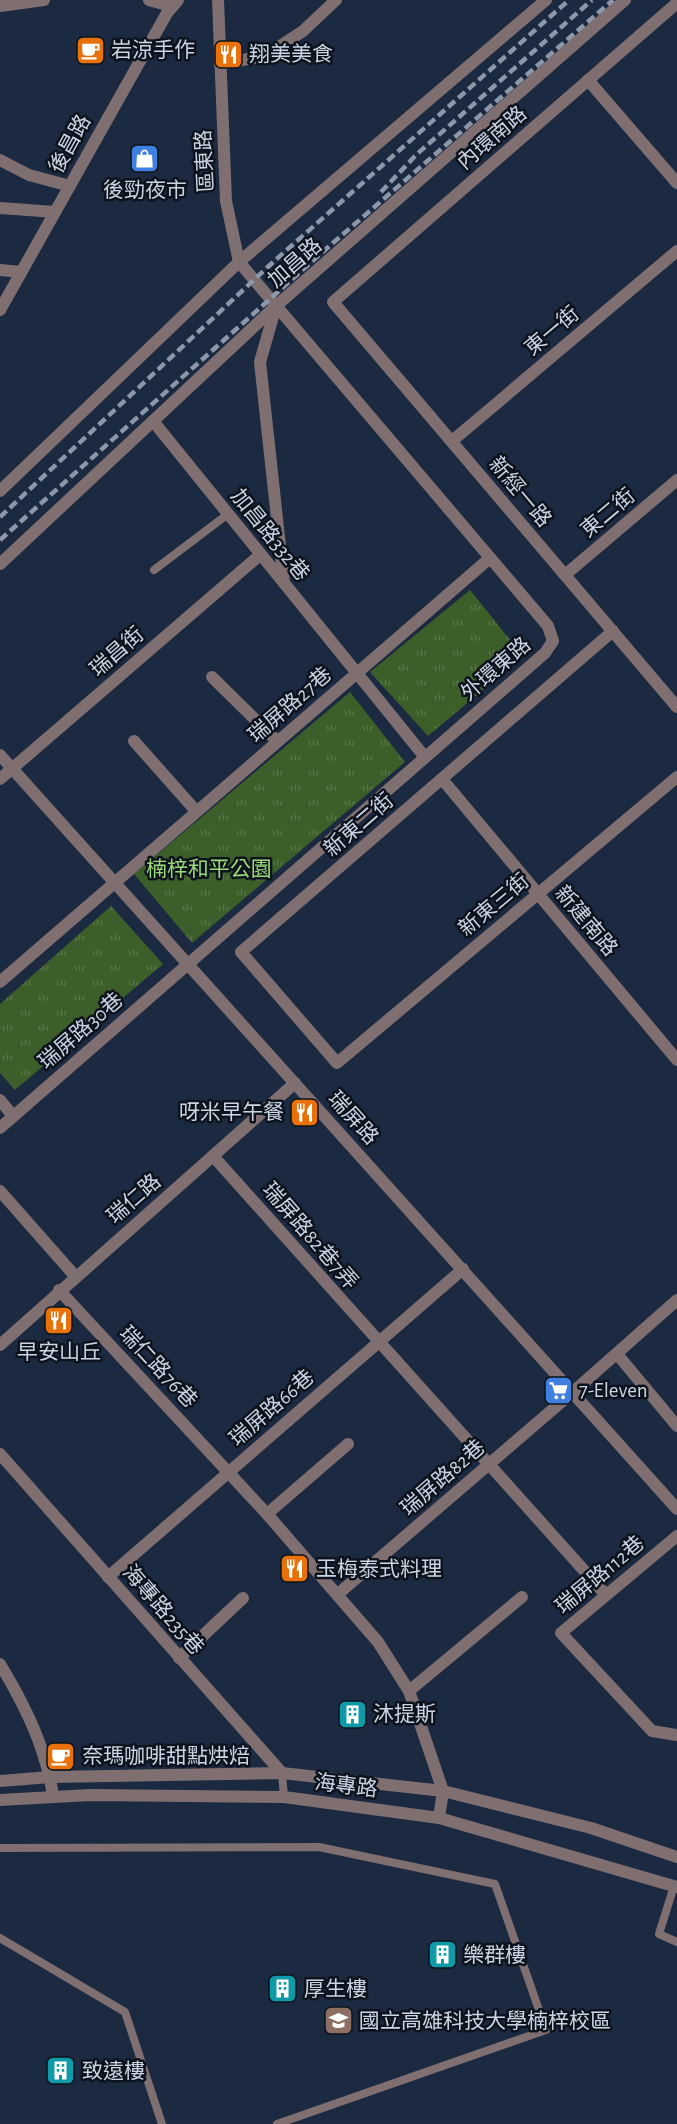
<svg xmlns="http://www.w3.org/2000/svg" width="677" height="2124" viewBox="0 0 677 2124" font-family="'Alegreya Sans','Noto Sans TC',sans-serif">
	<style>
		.grass { fill: url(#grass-tufts) }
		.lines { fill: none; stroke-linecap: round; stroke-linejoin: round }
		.service { stroke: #7f6f71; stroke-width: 8 }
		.minor { stroke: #7f6f71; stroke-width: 12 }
		.tertiary { stroke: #7f6f71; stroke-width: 12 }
		.rail { stroke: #8c97a9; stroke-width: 4.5; stroke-dasharray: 9 4.5; stroke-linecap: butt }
		.labels { text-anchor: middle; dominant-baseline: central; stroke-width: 5; stroke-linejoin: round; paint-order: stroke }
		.poi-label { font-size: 21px; fill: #cbd4e3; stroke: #0c131d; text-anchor: start }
		.street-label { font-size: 21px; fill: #cbd4e3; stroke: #0c131d }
		.park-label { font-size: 21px; fill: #9ad977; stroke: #0c131d }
	</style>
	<defs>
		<pattern id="grass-tufts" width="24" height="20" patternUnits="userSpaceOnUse" patternTransform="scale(1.5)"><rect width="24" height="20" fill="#3c5e28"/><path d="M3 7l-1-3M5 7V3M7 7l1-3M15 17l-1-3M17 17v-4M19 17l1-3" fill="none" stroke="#577447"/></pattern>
	</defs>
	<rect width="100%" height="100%" fill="#1b2a41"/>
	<g class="grass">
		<path d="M470 590 523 656 428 736 370 672Z"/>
		<path d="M350 692 405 762 192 943 134 874Z"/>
		<path d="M111 906 163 964 15 1090 0 1073V1004Z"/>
	</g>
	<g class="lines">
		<g class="service">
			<path d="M154 570 228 514"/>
			<path d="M282 1773 284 1797"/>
			<path d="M0 1848 319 1847 495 1884 546 2030 277 2124"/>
			<path d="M674 1886 659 1934 677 1942"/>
			<path d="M0 1938 125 2012 162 2124"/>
		</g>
		<g class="minor">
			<path d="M149 0 170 6"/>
			<path d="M677 3 333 302 677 707"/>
			<path d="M0 6 44 0"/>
			<path d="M220 64 265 56 303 31 336 0"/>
			<path d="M588 80 677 183"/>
			<path d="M0 160 29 175 70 186"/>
			<path d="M0 208 55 212"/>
			<path d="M0 270 21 272"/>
			<path d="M276 306 260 362 284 583"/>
			<path d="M153 421 424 756"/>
			<path d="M452 441 677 251"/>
			<path d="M565 575 677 480"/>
			<path d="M613 631 241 952 337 1063 677 777"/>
			<path d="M212 677 277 741"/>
			<path d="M134 741 196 811"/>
			<path d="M0 755 677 1509"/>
			<path d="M0 779 260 555"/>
			<path d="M442 779 677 1060"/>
			<path d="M0 982 490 558"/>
			<path d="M0 1100 13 1116"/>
			<path d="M0 1128 545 653 553 641 548 626 239 262 226 201 218 0"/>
			<path d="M213 1156 606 1595"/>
			<path d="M0 1191 75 1276"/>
			<path d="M59 1290 267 1514 378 1642 409 1691 443 1791 439 1818"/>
			<path d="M0 1345 295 1083"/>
			<path d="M617 1354 677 1426"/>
			<path d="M0 1454 282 1773"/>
			<path d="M267 1514 348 1444"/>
			<path d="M677 1536 561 1633 652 1731 677 1735"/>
			<path d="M108 1577 463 1269"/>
			<path d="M338 1594 573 1392"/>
			<path d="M179 1658 243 1598"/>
			<path d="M0 1664C25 1705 46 1748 53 1796"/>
			<path d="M409 1691 522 1597"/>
		</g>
		<g class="tertiary">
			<path d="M0 310 167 13 178 0"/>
			<path d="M0 491 239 262 546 0"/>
			<path d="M0 564 276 306 625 0"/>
			<path d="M573 1392 677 1300"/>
			<path d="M0 1781 50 1777 282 1773 443 1791 591 1828 677 1857"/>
			<path d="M0 1800 90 1795 284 1797 439 1818 677 1887"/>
		</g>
		<g class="rail">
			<path d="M381 192 417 154 592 0"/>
			<path d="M0 517 271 264 569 0"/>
			<path d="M0 540 326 249 613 0"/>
		</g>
	</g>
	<defs>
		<symbol id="cafe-square" viewBox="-11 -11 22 22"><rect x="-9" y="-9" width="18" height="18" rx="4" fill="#e8710a" stroke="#0c131d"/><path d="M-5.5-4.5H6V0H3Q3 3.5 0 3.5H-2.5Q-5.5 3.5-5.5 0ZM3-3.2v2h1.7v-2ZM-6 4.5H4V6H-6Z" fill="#fff"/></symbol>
		<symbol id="restaurant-square" viewBox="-11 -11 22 22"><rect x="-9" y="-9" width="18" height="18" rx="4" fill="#e8710a" stroke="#0c131d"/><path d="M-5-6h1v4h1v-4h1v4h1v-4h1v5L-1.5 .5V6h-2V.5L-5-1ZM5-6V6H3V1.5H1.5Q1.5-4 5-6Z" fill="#fff"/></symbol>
		<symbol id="shop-square" viewBox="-11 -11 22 22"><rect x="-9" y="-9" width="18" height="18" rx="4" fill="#3f7fe0" stroke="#0c131d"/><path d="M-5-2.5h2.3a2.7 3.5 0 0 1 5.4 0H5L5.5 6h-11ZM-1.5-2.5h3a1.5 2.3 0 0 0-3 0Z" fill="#fff"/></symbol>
		<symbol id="supermarket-square" viewBox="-11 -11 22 22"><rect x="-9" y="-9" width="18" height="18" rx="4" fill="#3f7fe0" stroke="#0c131d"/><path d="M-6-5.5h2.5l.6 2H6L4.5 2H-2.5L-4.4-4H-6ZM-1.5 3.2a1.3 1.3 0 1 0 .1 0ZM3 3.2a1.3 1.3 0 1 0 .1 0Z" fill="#fff"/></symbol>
		<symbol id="building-square" viewBox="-11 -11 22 22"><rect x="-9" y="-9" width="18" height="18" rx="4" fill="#0f9aa8" stroke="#0c131d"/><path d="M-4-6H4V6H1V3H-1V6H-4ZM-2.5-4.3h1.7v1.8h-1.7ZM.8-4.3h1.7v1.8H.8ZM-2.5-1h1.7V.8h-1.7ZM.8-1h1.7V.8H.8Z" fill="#fff"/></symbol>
		<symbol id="university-square" viewBox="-11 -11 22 22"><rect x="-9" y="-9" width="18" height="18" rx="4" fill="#8d6e63" stroke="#0c131d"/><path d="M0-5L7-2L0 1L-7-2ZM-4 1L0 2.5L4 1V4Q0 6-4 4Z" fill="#fff"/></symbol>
	</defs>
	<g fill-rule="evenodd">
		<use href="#cafe-square" x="74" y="34" width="33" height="33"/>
		<use href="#restaurant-square" x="212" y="38" width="33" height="33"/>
		<use href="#shop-square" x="128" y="142" width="33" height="33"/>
		<use href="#restaurant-square" x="288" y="1096" width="33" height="33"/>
		<use href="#restaurant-square" x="42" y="1304" width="33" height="33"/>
		<use href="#supermarket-square" x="542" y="1374" width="33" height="33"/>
		<use href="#restaurant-square" x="278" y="1552" width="33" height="33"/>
		<use href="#building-square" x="336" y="1698" width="33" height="33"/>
		<use href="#cafe-square" x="44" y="1740" width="33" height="33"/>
		<use href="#building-square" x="426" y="1938" width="33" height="33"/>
		<use href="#building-square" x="266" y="1972" width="33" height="33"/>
		<use href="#university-square" x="322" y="2004" width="33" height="33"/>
		<use href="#building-square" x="44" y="2054" width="33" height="33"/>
	</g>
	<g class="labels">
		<g class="poi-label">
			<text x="111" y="50">岩涼手作</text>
			<text x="249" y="54">翔美美食</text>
			<text x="145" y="190" text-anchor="middle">後勁夜市</text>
			<text x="284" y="1112" text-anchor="end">呀米早午餐</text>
			<text x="59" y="1352" text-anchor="middle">早安山丘</text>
			<text x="579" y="1390">7-Eleven</text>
			<text x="316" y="1569">玉梅泰式料理</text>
			<text x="373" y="1714">沐提斯</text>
			<text x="82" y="1756">奈瑪咖啡甜點烘焙</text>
			<text x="463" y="1955">樂群樓</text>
			<text x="304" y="1989">厚生樓</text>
			<text x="359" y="2021">國立高雄科技大學楠梓校區</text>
			<text x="82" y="2071">致遠樓</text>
		</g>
		<g class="street-label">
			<text transform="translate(492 138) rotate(-41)">內環南路</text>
			<text transform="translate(70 144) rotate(-61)">後昌路</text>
			<text transform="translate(205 161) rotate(-93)">區東路</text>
			<text transform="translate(295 263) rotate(-41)">加昌路</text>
			<text transform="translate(552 331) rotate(-40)">東一街</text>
			<text transform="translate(520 492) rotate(50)">新經一路</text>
			<text transform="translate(608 513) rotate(-40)">東二街</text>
			<text transform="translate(270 535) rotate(51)">加昌路332巷</text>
			<text transform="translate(117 652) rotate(-41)">瑞昌街</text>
			<text transform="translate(496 669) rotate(-41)">外環東路</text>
			<text transform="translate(290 705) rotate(-41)">瑞屏路27巷</text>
			<text transform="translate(359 825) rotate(-41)">新東二街</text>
			<text transform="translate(494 905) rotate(-40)">新東三街</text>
			<text transform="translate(586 921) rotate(50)">新建南路</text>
			<text transform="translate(81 1031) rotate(-41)">瑞屏路30巷</text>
			<text transform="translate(353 1118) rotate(48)">瑞屏路</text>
			<text transform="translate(134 1199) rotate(-41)">瑞仁路</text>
			<text transform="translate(310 1236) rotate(49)">瑞屏路82巷7弄</text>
			<text transform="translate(158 1367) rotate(47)">瑞仁路76巷</text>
			<text transform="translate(272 1408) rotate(-41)">瑞屏路66巷</text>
			<text transform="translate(443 1478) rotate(-41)">瑞屏路82巷</text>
			<text transform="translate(600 1575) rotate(-40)">瑞屏路112巷</text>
			<text transform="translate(163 1610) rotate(49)">海專路235巷</text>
			<text transform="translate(346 1786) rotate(7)">海專路</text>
		</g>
		<g class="park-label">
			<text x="209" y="869">楠梓和平公園</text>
		</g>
	</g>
</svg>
